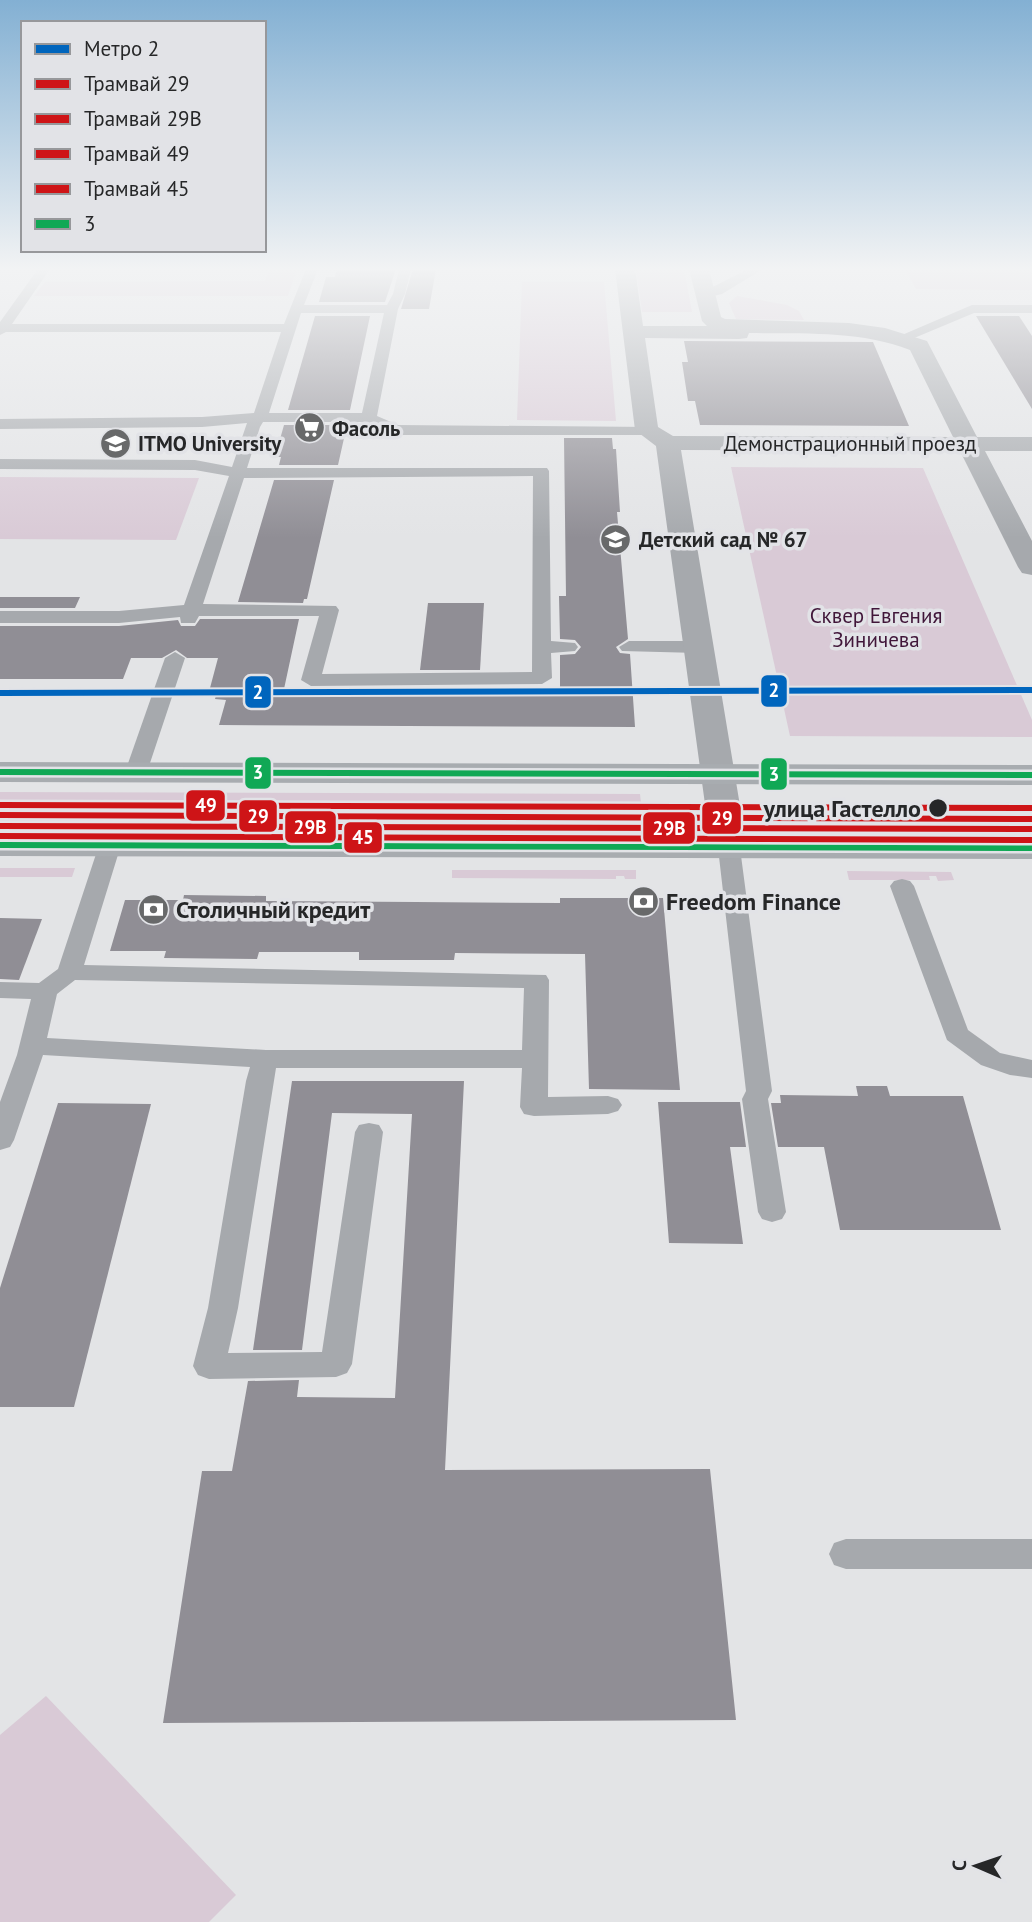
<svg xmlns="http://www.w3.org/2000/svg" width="1032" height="1922" viewBox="0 0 1032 1922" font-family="'PT Sans',sans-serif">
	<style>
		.green { fill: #d9cad6 }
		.building { fill: #908e95 }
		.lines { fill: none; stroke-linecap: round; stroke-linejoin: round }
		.lane { fill: #a6a9ad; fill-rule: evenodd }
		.street { fill: #a6a9ad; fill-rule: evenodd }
		.primary { fill: #a8acb0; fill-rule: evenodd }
		.bus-1-casing { stroke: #e2e3e7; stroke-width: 11 }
		.bus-1 { stroke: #10a855; stroke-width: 6 }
		.tram-1-casing { stroke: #e2e3e7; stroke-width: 11 }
		.tram-2-casing { stroke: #e2e3e7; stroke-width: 11 }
		.tram-3-casing { stroke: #e2e3e7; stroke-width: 11 }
		.tram-4-casing { stroke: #e2e3e7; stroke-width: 11 }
		.tram-1 { stroke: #ce1417; stroke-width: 6 }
		.tram-2 { stroke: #ce1417; stroke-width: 6 }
		.tram-3 { stroke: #ce1417; stroke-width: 6 }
		.tram-4 { stroke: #ce1417; stroke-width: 6 }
		.metro-1-casing { stroke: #e2e3e7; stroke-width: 10 }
		.metro-1 { stroke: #0065bd; stroke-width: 6 }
		.stop-dot { fill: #262728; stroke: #e2e3e7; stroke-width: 2.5 }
		.labels { text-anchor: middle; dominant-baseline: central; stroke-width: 7; stroke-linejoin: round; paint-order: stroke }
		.far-poi-label { font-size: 21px; font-weight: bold; fill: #262728; stroke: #e2e3e7; text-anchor: start }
		.far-street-label { font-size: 21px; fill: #262728; stroke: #e2e3e7 }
		.far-park-label { font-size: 21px; fill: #401639; stroke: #e2e3e7 }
		.stop-label { font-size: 24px; font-weight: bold; fill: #262728; stroke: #e2e3e7; text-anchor: end }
		.poi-label { font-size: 24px; font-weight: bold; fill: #262728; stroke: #e2e3e7; text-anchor: start }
		.line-badge { stroke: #e2e3e7; stroke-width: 2.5 }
		.badge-label { font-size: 19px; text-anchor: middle; font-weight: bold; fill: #fff }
	</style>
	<rect width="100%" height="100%" fill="#e3e4e6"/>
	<g class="green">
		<path d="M269 269H297L288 296H34L45 282 265 281Z"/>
		<path d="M636 269H684L692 312H642Z"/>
		<path d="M905 269H1032V290L916 289Z"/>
		<path d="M522 282H604L616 421 517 420Z"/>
		<path d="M737 296 787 305 799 311 804 320 736 319 729 303Z"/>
		<path d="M731 467 923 468 1032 720V737L790 736Z"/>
		<path d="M0 477 199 478 176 540 0 539Z"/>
		<path d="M0 792 640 794 641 803 0 801Z"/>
		<path d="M0 818 440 819 439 825 0 823Z"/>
		<path d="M830 823 1032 824V827L831 826Z"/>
		<path d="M0 868H75L72 877H0Z"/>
		<path d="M452 870H636V879H625L624 876H616V879L452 878Z"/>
		<path d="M847 871 951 872 954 880 938 881 936 876H929L930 880H849Z"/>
		<path d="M46 1696 236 1895 209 1922H0V1735Z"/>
	</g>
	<g class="building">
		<path d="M337 269H396L385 302H319L326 277H335Z"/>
		<path d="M413 269H436L429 309H401Z"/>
		<path d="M315 316H370L350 410H288Z"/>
		<path d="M976 316H1019L1032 336V409Z"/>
		<path d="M684 341 873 342 909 426 700 425 695 401H688L682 362H688Z"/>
		<path d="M284 425H347L338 465H279L281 457H275Z"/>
		<path d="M564 438H612L613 449H616L620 512H617L628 639 616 647 620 653 630 654 635 727 219 725 226 700 215 699 218 688H210L218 658H187L176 650 162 658H131L123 679H0V626H119L178 620 181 626H195L200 619H299L284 689 478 687V690H560V655L575 654 581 647 575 640 560 639 559 596H566Z"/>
		<path d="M274 480H334L307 599H304L303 603 238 602Z"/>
		<path d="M0 597H80L75 608H0Z"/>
		<path d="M428 603H484L480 670H420Z"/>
		<path d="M184 895 266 896V901L415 902 560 903V898H663L680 1090 589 1089 585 954 455 953 454 960H359V952H259L257 959 164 958 166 951H110L125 900H183Z"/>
		<path d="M0 918 42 919 19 980 0 979Z"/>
		<path d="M292 1081H464L445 1470 710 1469 736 1720 163 1723 202 1471H232L248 1381 299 1380 297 1397 395 1398 412 1114 332 1113 302 1350H253Z"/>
		<path d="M856 1086H887L890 1096H963L1001 1230H840L824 1147H778L771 1103H781L780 1095 858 1096Z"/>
		<path d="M658 1102H740L746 1147H730L743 1244 669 1243Z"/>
		<path d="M58 1103 151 1104 74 1407H0V1288Z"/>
	</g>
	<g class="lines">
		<g class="lane">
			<path d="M38 269H50L12 324H284L306 269H318L304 305H387L393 294 399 269H411L405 294 398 309 377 416 398 425 652 427 655 430 647 435H396L367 422H263L260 427 247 468H547L549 471 551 641 575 643 578 647 575 651 551 653 552 678 542 684 311 686 301 680 319 616H199L195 623H181L180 617 119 623H0V611H119L184 605 229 476 195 470 0 469V459L195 460 232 467 247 423 202 427 0 429V419L202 417 254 413 281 332H6L0 335V322ZM301 313H384L362 413H269ZM533 476 532 672 322 674 339 610 336 606 203 604 244 478Z"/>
			<path d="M748 269H763L722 294 705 298 699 294Z"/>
			<path d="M972 305H1032V313H974L907 341 902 342 895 338Z"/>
			<path d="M629 641H698L708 647 698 653 622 651 619 647Z"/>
			<path d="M175 652 185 658 147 772 143 776H129L125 772 165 658Z"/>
			<path d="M110 838 118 840 121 845 84 965 546 975 549 980 548 1097 608 1096 618 1099 622 1105 618 1111 608 1114 534 1116 524 1114 520 1107 522 1068H276L238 1308 228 1353 322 1352 355 1132 359 1125 369 1123 379 1125 383 1132 352 1364 347 1373 336 1377 209 1379 198 1375 193 1366 208 1308 246 1081 250 1067 43 1055 14 1140 10 1147 0 1150V1102L17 1055 31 999 0 998V982L39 983 58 969 99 845 102 840ZM75 980 524 988 522 1050H266L47 1038 57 994Z"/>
			<path d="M729 841 737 843 740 848 772 1091 768 1099 786 1212 782 1219 772 1222 762 1219 758 1212 742 1099 746 1091 718 848 721 843Z"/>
			<path d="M902 879 910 881 914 886 968 1030 1000 1053 1032 1060V1078L1010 1075 981 1065 947 1040 890 886 894 881Z"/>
			<path d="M846 1539H1032V1569H846L834 1565 829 1554 834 1543Z"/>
		</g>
		<path class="street" d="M615 269H635L643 326H707L702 321 689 269H709L721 317 725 319 849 323 885 328 927 341 977 437H1032V451H985L1032 541V575L1022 573 1018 567 960 451 681 450 747 848 742 856 729 859 716 856 711 848 656 446 635 430ZM749 333C804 334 859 330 910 350L953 437 673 436 658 427 645 338 739 339 747 338Z"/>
		<g class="primary">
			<path d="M0 762 1032 765V785L0 782Z"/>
			<path d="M0 834 1032 837V859L0 856Z"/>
		</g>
		<defs>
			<g id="bus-1">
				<path d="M0 772 1032 775"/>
				<path d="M0 845 1032 848"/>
			</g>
		</defs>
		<use href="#bus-1" class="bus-1-casing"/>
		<use href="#bus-1" class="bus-1"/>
		<defs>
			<path id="tram-1" d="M0 815 1032 819"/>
			<path id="tram-2" d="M0 826 1032 829"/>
			<path id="tram-3" d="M0 805 1032 808"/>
			<path id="tram-4" d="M0 836 1032 840"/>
		</defs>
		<use href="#tram-1" class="tram-1-casing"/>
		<use href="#tram-2" class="tram-2-casing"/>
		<use href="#tram-3" class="tram-3-casing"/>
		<use href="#tram-4" class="tram-4-casing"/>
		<use href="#tram-1" class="tram-1"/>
		<use href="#tram-2" class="tram-2"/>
		<use href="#tram-3" class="tram-3"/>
		<use href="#tram-4" class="tram-4"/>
		<defs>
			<path id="metro-1" d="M0 693 1032 690"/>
		</defs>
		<use href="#metro-1" class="metro-1-casing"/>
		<use href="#metro-1" class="metro-1"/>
	</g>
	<linearGradient id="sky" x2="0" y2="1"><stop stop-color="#83b0d3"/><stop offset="0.5" stop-color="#f2f3f4"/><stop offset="1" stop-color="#f2f3f4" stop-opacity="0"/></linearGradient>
	<rect width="1032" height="538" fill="url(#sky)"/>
	<defs>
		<symbol id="supermarket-disc" viewBox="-11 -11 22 22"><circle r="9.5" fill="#68696a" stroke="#e2e3e7"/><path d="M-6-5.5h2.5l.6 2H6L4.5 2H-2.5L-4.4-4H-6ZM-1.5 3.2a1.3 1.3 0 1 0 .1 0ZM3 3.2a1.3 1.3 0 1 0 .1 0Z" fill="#fff"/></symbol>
		<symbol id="university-disc" viewBox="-11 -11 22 22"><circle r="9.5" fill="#68696a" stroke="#e2e3e7"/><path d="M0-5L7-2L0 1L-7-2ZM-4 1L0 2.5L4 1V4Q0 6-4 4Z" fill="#fff"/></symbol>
		<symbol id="school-disc" viewBox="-11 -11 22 22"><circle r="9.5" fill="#68696a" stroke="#e2e3e7"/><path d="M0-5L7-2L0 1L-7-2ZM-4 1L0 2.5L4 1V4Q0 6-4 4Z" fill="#fff"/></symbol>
		<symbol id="bank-disc" viewBox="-11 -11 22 22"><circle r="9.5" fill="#68696a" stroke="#e2e3e7"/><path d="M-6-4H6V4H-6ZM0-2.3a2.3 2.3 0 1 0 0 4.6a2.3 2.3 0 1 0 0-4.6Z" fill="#fff"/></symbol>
	</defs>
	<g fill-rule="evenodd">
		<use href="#supermarket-disc" x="292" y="410" width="35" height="35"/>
		<use href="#university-disc" x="98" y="426" width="35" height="35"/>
		<use href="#school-disc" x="598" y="522" width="35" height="35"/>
		<use href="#bank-disc" x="626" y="884" width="35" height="35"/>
		<use href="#bank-disc" x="136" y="892" width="35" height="35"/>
	</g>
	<circle class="stop-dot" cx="938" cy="808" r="10"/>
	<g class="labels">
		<g class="far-poi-label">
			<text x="332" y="428">Фасоль</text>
			<text x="138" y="443">ITMO University</text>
			<text x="639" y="539">Детский сад № 67</text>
		</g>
		<g class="far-street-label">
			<text x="850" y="443">Демонстрационный проезд</text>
		</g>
		<g class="far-park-label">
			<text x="876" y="615">Сквер Евгения<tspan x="876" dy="24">Зиничева</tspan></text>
		</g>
		<g class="stop-label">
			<text x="921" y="808">улица Гастелло</text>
		</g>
		<g class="poi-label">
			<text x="666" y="901">Freedom Finance</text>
			<text x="176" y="909">Столичный кредит</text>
		</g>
	</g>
	<g class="line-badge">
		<rect x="760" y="674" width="28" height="34" rx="7" fill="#0065bd"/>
		<rect x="244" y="675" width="28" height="34" rx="7" fill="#0065bd"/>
		<rect x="244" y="756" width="28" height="34" rx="7" fill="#10a855"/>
		<rect x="760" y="757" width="28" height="34" rx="7" fill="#10a855"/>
		<rect x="185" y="789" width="41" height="33" rx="7" fill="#ce1417"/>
		<rect x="238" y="799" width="40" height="34" rx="7" fill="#ce1417"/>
		<rect x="701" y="801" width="41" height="34" rx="7" fill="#ce1417"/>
		<rect x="284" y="810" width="53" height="34" rx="7" fill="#ce1417"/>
		<rect x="642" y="811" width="54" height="34" rx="7" fill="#ce1417"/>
		<rect x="343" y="821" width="40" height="33" rx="7" fill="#ce1417"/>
	</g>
	<g class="badge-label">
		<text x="774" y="697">2</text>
		<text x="258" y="699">2</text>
		<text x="258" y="779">3</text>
		<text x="774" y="781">3</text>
		<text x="206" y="812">49</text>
		<text x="258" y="823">29</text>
		<text x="722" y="825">29</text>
		<text x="310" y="834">29В</text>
		<text x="669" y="835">29В</text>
		<text x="363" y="844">45</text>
	</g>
	<rect x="21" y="21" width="245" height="231" fill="#e2e3e7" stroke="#97989b" stroke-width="2"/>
	<rect x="35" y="44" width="35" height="10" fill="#0065bd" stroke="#97989b" stroke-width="2"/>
	<text x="84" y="56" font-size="21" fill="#262728">Метро 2</text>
	<rect x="35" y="79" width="35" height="10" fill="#ce1417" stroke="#97989b" stroke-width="2"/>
	<text x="84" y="91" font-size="21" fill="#262728">Трамвай 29</text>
	<rect x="35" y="114" width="35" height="10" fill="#ce1417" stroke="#97989b" stroke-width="2"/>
	<text x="84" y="126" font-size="21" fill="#262728">Трамвай 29В</text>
	<rect x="35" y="149" width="35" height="10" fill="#ce1417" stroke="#97989b" stroke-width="2"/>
	<text x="84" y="161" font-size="21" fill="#262728">Трамвай 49</text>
	<rect x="35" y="184" width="35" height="10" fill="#ce1417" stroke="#97989b" stroke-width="2"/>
	<text x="84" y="196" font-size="21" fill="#262728">Трамвай 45</text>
	<rect x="35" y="219" width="35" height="10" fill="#10a855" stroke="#97989b" stroke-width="2"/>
	<text x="84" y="231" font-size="21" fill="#262728">3</text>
	<g transform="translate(976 1866) rotate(272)" stroke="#e2e3e7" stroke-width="5" paint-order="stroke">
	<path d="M0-5L12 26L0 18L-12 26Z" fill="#262728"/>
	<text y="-10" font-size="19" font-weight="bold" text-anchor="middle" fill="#262728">С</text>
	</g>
</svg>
